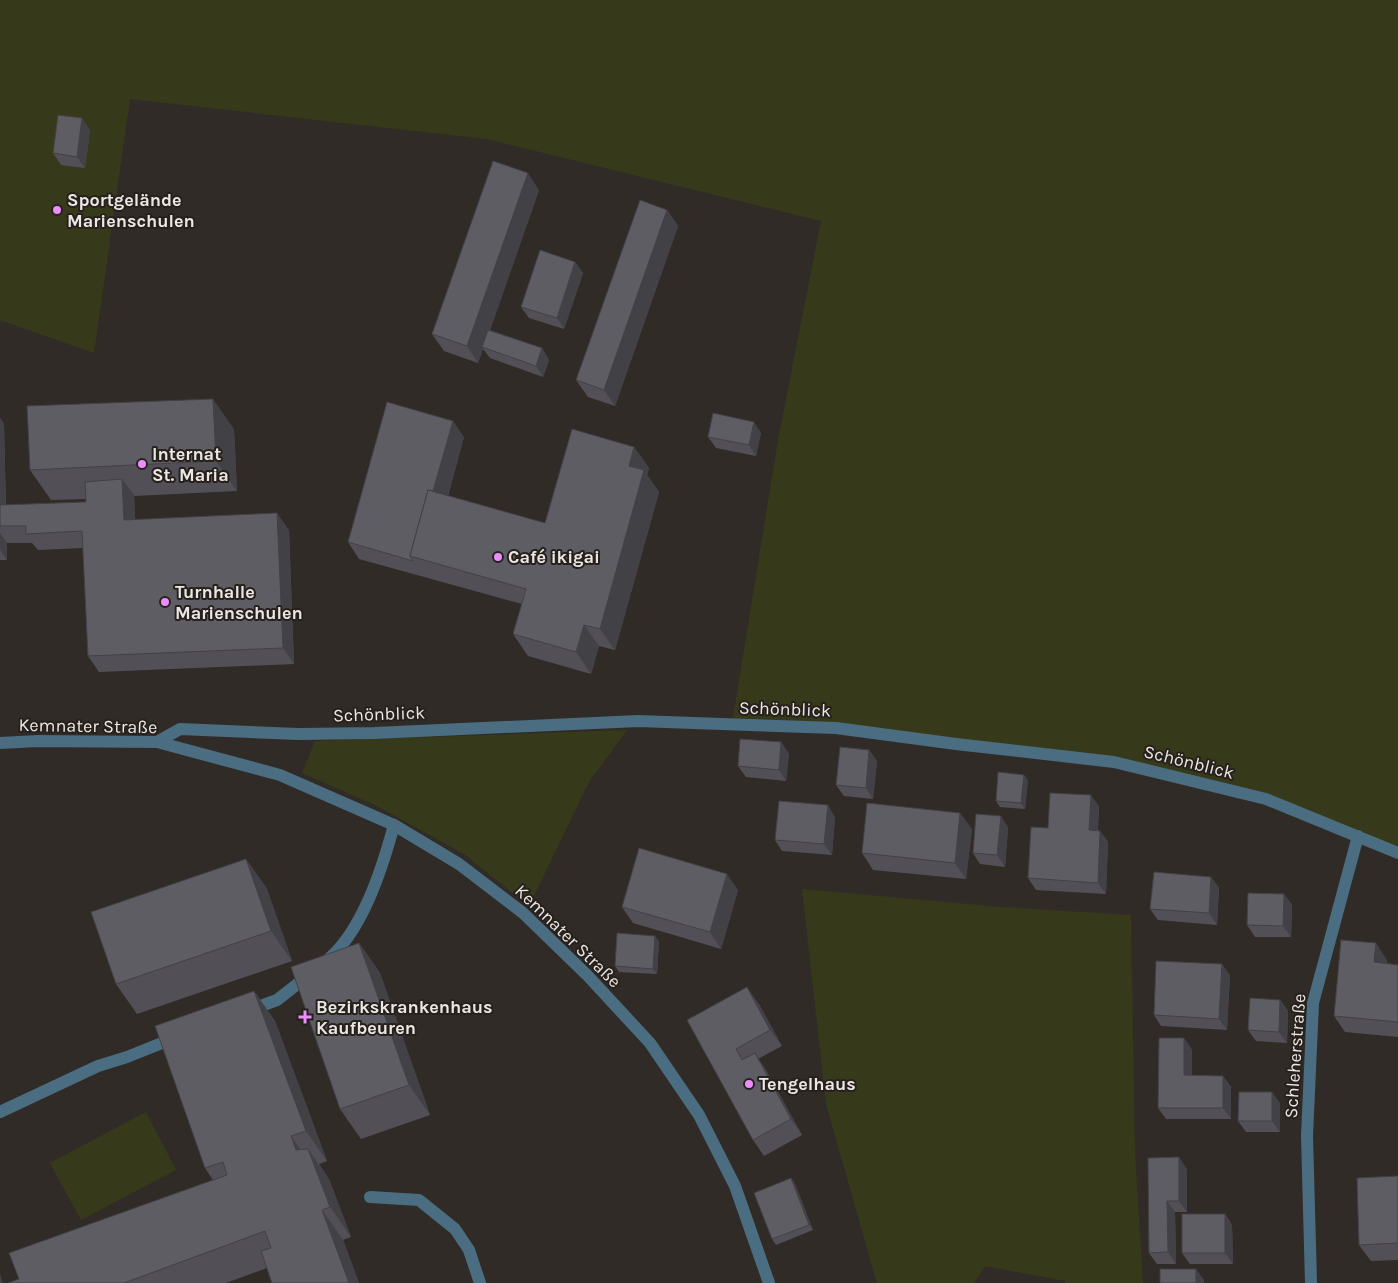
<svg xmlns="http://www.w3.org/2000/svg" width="1398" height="1283" viewBox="0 0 1398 1283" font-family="Karla,sans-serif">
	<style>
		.green { fill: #373a1a }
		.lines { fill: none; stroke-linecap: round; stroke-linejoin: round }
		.service { stroke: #4b6d81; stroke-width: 12 }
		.minor { stroke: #4b6d81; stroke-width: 12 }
		.wall { fill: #525056 }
		.shaded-wall { fill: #424146 }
		.building { fill: #5f5d64; stroke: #424146 }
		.poi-dot { fill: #eb8dfc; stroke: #27211d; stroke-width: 2 }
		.labels { text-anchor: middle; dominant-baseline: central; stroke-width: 4; stroke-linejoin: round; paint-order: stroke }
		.poi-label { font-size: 18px; font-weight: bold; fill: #ebe7e4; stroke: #27211d; text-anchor: start }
		.street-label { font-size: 18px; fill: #ebe7e4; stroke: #27211d }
	</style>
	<rect width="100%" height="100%" fill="#312b27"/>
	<g class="green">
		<path d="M0 0H1398V847L1113 757 733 718 778 440 821 221 487 139 130 99 94 353 0 320Z"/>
		<path d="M627 730 589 782 529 906 464 854 375 805 302 773 315 741Z"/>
		<path d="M802 889 1001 907 1131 915 1135 1153 1143 1283H1065V1281L985 1266 974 1283H877L826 1104Z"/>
		<path d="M146 1112 176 1170 81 1220 50 1163Z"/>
	</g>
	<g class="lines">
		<g class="service">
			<path d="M157 742 180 729 298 734 375 733 638 721 836 728 956 744 1114 762 1266 799 1398 853"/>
			<path d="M325 962C362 933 382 869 394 825"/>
			<path d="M250 1010 277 1000 309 975"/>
			<path d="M0 1112 98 1066 127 1057 177 1037"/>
			<path d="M370 1197 419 1200 455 1229 469 1250 480 1283"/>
		</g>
		<g class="minor">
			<path d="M0 743 38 741 157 742 280 775 394 825 459 864 523 913 588 976 650 1043 699 1115 735 1186 769 1283"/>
			<path d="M1311 1283 1307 1136 1313 1003 1358 836"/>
		</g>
	</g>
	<g class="wall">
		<path d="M90 130 85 168 61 165 53 153Z"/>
		<path d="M539 190 490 330 542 348 549 360 543 377 490 358 483 349 478 363 444 351 432 334Z"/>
		<path d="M667 210 678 226 615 406 588 397 576 380Z"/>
		<path d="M575 262 583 273 564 329 529 318 521 307Z"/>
		<path d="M0 418 4 424 6 505 86 502V499L51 500 30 470 234 429 237 491 134 496 135 519 289 530 294 664 99 672 88 656 83 548 38 550 32 543H7V560H0Z"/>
		<path d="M761 433 756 456 716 448 708 437Z"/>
		<path d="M464 437 448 496 545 523 634 447 649 468 647 475 659 492 615 650 599 646 591 674 528 656 513 634 522 604 359 559 348 542Z"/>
		<path d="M781 742 789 754 786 781 746 777 738 766Z"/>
		<path d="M869 750 877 761 873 799 844 796 836 785Z"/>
		<path d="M1028 780 1025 809 1000 807 996 801Z"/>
		<path d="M1099 806 1098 830 1100 831 1108 842 1106 894 1036 890 1028 878 1048 828Z"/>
		<path d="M835 817 832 855 782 851 775 840Z"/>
		<path d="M1008 827 1005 867 980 864 973 853Z"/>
		<path d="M972 829 966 879 873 870 862 853Z"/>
		<path d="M246 859 267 889 292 961 137 1014 116 984Z"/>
		<path d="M1211 877 1219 888 1217 925 1158 920 1150 909Z"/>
		<path d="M738 890 721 949 633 923 622 907Z"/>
		<path d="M1284 894 1292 905 1291 937H1255L1247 925Z"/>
		<path d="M659 941 657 974 619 972 615 966Z"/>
		<path d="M359 943 380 973 430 1115 361 1139 340 1109Z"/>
		<path d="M1387 960V963L1398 965V1037L1345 1032 1334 1016Z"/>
		<path d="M1230 975 1227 1030 1161 1026 1154 1015Z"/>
		<path d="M254 991 275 1021 327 1161 319 1164 329 1179 351 1237 343 1240 359 1283H272L267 1268 226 1283H8L19 1279 213 1180 205 1168Z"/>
		<path d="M1280 1000 1288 1011 1287 1043 1256 1041 1248 1030Z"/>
		<path d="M759 1004 782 1046 758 1059 766 1070 802 1135 764 1156 753 1140 687 1020Z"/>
		<path d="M1184 1038 1192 1050V1076H1223L1231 1087V1119H1166L1158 1108Z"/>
		<path d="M1280 1103V1132H1246L1238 1121Z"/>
		<path d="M1148 1158 1187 1169V1212H1175L1176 1264H1157L1149 1253Z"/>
		<path d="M1398 1176V1260L1371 1261 1359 1245Z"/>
		<path d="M791 1178 795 1184 813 1230 776 1245 772 1239Z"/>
		<path d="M1225 1214 1232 1225 1233 1264H1190L1182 1253Z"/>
	</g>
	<g class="shaded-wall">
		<path d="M82 118 90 130 85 168 77 157Z"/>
		<path d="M528 173 539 190 484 348 482 347 483 349 478 363 467 346Z"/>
		<path d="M667 210 678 226 615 406 604 390Z"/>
		<path d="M575 262 583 273 564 329 557 318Z"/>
		<path d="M542 348 549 360 543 377 536 366Z"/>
		<path d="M213 399 234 429 237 491 216 461Z"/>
		<path d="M0 418 4 424 6 521 0 513Z"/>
		<path d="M453 421 464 437 429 561 414 557Z"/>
		<path d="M754 422 761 433 756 456 749 445Z"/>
		<path d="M634 447 649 468 647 475 659 492 615 650 600 629 629 466Z"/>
		<path d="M122 479 134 495 136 536 124 520Z"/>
		<path d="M277 513 289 530 294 664 283 648Z"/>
		<path d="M0 533 7 543V560L0 550Z"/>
		<path d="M584 625 599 646 591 674 576 652Z"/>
		<path d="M781 742 789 754 786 781 779 770Z"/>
		<path d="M869 750 877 761 873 799 866 788Z"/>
		<path d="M1024 775 1028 780 1025 809 1021 803Z"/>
		<path d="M1091 795 1099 806 1097 841 1089 830Z"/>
		<path d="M828 805 835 817 832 855 824 844Z"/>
		<path d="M960 813 972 829 966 879 955 863Z"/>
		<path d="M1001 816 1008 827 1005 867 997 855Z"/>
		<path d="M1100 831 1108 842 1106 894 1098 883Z"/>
		<path d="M246 859 267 889 292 961 271 931Z"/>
		<path d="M727 874 738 890 721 949 710 932Z"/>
		<path d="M1211 877 1219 888 1217 925 1209 913Z"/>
		<path d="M1284 894 1292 905 1291 937 1283 926Z"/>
		<path d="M655 936 659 941 657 974 653 969Z"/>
		<path d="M359 943 380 973 430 1115 409 1085Z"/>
		<path d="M1376 943 1387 960 1385 978 1374 962Z"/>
		<path d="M1222 964 1230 975 1227 1030 1219 1019Z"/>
		<path d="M747 987 759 1004 782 1046 770 1030Z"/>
		<path d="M254 991 275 1021 327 1161 306 1131Z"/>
		<path d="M1280 1000 1288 1011 1287 1043 1279 1032Z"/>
		<path d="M1184 1038 1192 1050V1087L1184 1075Z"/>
		<path d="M755 1053 766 1070 802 1135 791 1119Z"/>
		<path d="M1223 1076 1231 1087V1119L1223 1108Z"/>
		<path d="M1272 1092 1280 1103V1132L1272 1121Z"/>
		<path d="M291 1136 312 1166 296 1150Z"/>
		<path d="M308 1149 329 1179 351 1237 330 1207Z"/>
		<path d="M1179 1157 1187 1169V1212L1179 1201Z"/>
		<path d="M791 1178 795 1184 813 1230 809 1225Z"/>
		<path d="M1167 1201 1175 1212 1176 1264 1168 1252Z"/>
		<path d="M322 1210 343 1240 359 1283H349Z"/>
		<path d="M1225 1214 1232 1225 1233 1264 1225 1253Z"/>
		<path d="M1196 1269 1204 1280V1283H1196Z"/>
		<path d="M0 1274 3 1283H0Z"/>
	</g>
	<g class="building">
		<path d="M58 115 82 118 77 157 53 153Z"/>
		<path d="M493 161 528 173 467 346 432 334Z"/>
		<path d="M640 200 667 210 604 390 576 380Z"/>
		<path d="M540 250 575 262 557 318 521 307Z"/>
		<path d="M488 330 542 348 536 366 482 347Z"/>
		<path d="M213 399 216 461 30 470 27 406Z"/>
		<path d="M387 402 453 421 433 491 428 490 410 556 413 561 348 542Z"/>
		<path d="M713 413 754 422 749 445 708 437Z"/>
		<path d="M572 429 634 447 629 466 644 470 600 629 584 625 576 652 513 634 526 589 410 556 428 490 545 523Z"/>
		<path d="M122 479 124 520 277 513 283 648 88 656 82 531 26 534V526H0V505L86 502 85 482Z"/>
		<path d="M740 739 781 742 779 770 738 766Z"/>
		<path d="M840 747 869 750 866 788 836 785Z"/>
		<path d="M998 772 1024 775 1021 803 996 801Z"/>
		<path d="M1050 793 1091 795 1089 830 1100 831 1098 883 1028 878 1031 827 1048 828Z"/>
		<path d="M779 801 828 805 824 844 775 840Z"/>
		<path d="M867 803 960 813 955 863 862 853Z"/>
		<path d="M976 814 1001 816 997 855 973 853Z"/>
		<path d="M639 848 727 874 710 932 622 907Z"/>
		<path d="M246 859 271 931 116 984 91 912Z"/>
		<path d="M1154 872 1211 877 1209 913 1150 909Z"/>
		<path d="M1248 893 1284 894 1283 926 1247 925Z"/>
		<path d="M617 933 655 936 653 969 615 966Z"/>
		<path d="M1341 940 1376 943 1374 962 1398 965V1022L1334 1016Z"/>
		<path d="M359 943 409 1085 340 1109 291 967Z"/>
		<path d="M1156 961 1222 964 1219 1019 1154 1015Z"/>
		<path d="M747 987 770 1030 736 1049 742 1060 755 1053 791 1119 753 1140 687 1020Z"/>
		<path d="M254 991 306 1131 291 1136 296 1150 308 1149 330 1207 322 1210 349 1283H272L261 1251 271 1248 265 1231 124 1283H8L19 1279 9 1253 227 1175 223 1162 205 1168 155 1026Z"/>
		<path d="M1250 998 1280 1000 1279 1032 1248 1030Z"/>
		<path d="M1159 1038H1184V1075L1223 1076V1108H1158Z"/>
		<path d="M1239 1092H1272V1121H1238Z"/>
		<path d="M1179 1157V1201H1167L1168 1252 1149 1253 1148 1158Z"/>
		<path d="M1398 1176V1243L1359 1245 1357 1178Z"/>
		<path d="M791 1178 809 1225 772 1239 754 1193Z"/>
		<rect x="1182" y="1214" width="43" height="39"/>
		<rect x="1160" y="1269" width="36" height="14"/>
	</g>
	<g class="poi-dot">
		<circle cx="57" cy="210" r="5"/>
		<circle cx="142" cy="464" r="5"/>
		<circle cx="498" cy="557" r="5"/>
		<circle cx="165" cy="602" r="5"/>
		<path d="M302.5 1009.5h5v5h5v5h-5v5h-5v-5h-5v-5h5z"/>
		<circle cx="749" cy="1084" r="5"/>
	</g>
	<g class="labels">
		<g class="poi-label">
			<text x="67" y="200">Sportgelände<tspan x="67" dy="21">Marienschulen</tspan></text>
			<text x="152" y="454">Internat<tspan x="152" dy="21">St. Maria</tspan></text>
			<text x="508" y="557">Café ikigai</text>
			<text x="175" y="592">Turnhalle<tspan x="175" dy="21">Marienschulen</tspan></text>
			<text x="316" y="1007">Bezirkskrankenhaus<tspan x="316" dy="21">Kaufbeuren</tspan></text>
			<text x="759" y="1084">Tengelhaus</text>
		</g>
		<g class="street-label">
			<text transform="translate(785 709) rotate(2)">Schönblick</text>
			<text transform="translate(379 714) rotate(-2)">Schönblick</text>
			<text transform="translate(88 726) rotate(1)">Kemnater Straße</text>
			<text transform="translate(1189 762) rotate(14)">Schönblick</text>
			<text transform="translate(568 936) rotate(44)">Kemnater Straße</text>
			<text transform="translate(1295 1056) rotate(-86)">Schleherstraße</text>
		</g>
	</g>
</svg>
